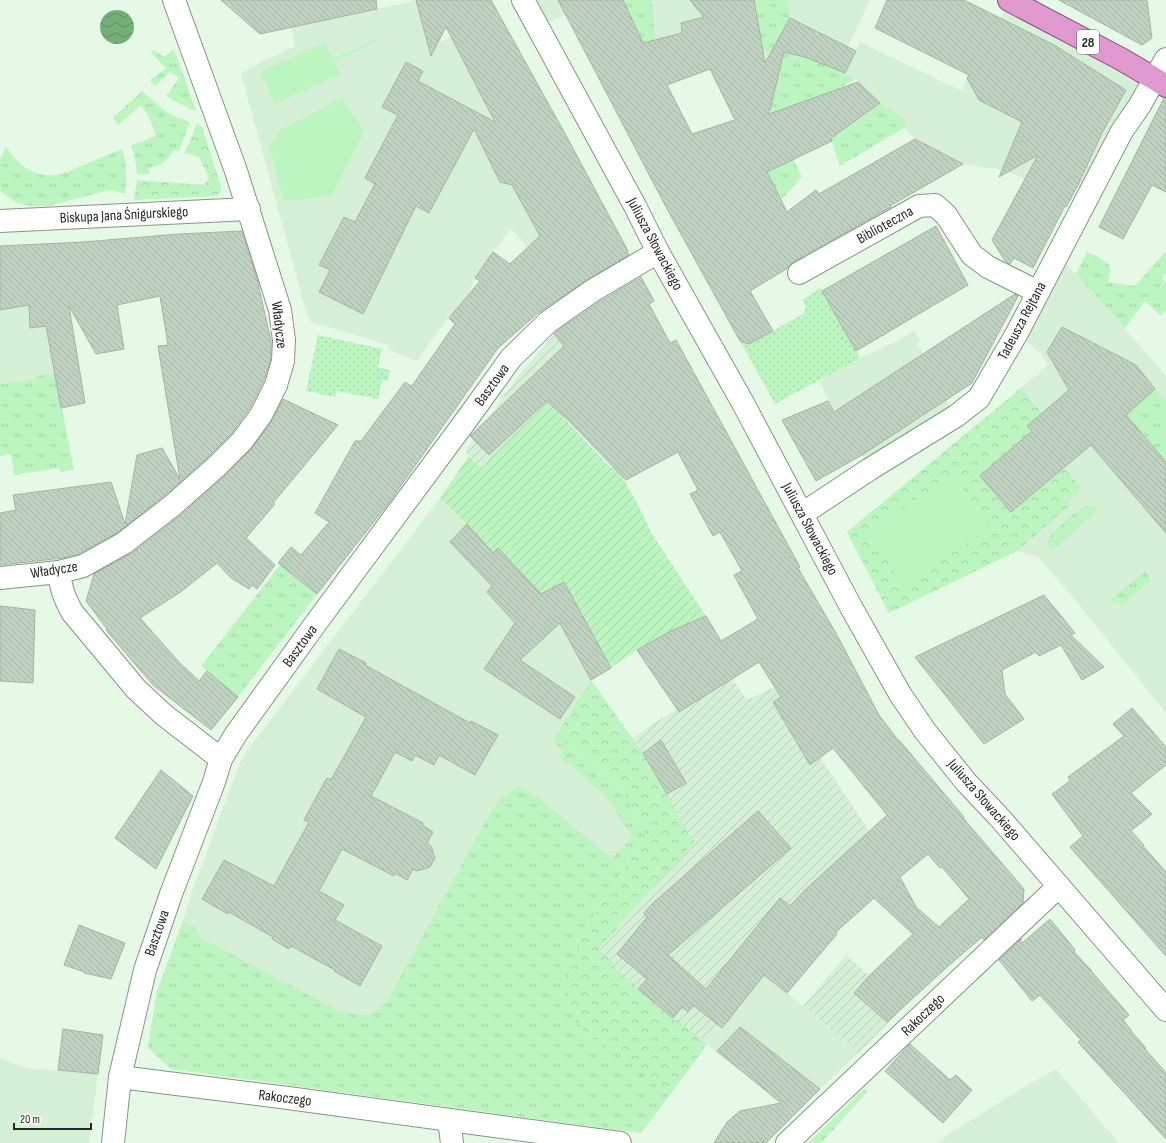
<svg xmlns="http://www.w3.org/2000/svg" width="1166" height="1143" viewBox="0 0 1166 1143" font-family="'Sofia Sans Condensed',sans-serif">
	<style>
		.built { fill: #d6efd7 }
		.industrial { fill: url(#industrial-furrows) }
		.grass { fill: url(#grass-tufts) }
		.forest { fill: url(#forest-crowns) }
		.park { fill: url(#park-dots) }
		.garden { fill: url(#garden-furrows) }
		.pitch { fill: #bcf5c0 }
		.water { fill: url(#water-waves) }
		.building { fill: url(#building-back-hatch); stroke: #a3b5a4; fill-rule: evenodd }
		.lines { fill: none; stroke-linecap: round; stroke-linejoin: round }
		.minor-casing { stroke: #849685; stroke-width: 24 }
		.major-casing { stroke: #90467d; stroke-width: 24 }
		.minor { stroke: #fff; stroke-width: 22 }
		.major { stroke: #df99ce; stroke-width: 22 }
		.labels { text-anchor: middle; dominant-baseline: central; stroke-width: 3.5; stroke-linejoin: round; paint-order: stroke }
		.shield { fill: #fff; stroke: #656a65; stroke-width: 1 }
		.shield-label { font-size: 14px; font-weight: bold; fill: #232a23 }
		.street-label { font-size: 15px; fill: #232a23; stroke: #fff }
	</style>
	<defs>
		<pattern id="industrial-furrows" width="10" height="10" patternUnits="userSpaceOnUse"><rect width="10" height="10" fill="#d6efd7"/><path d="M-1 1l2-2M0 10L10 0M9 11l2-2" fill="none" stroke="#b7cdb8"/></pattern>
		<pattern id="grass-tufts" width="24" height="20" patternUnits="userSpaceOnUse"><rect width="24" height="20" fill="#bcf5c0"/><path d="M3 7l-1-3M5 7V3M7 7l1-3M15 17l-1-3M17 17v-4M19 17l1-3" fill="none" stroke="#a1d2a5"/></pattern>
		<pattern id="forest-crowns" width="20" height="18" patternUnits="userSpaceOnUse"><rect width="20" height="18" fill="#bcf5c0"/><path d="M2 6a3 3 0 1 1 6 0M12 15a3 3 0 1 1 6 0" fill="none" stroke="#a1d2a5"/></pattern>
		<pattern id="park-dots" width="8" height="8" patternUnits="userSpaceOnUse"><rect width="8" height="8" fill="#bcf5c0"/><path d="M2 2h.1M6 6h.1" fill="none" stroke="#a1d2a5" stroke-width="1.8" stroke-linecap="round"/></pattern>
		<pattern id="garden-furrows" width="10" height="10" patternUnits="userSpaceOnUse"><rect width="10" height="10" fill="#bcf5c0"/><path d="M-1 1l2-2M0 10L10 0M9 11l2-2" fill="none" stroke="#a1d2a5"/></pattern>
		<pattern id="water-waves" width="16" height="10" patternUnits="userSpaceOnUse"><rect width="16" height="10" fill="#74af7a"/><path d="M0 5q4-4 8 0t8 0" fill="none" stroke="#5f8f64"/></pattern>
		<pattern id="building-back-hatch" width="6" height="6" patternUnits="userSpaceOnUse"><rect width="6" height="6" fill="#c0d2c1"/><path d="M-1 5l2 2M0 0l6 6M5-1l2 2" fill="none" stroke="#a5b4a6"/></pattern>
	</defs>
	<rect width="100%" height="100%" fill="#e6f9e7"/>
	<g class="built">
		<path d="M418 0 429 47 451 37 469 70 486 104 492 121 541 236 528 247 511 229 493 252 475 278 465 300 448 318 417 361 388 349 389 345 311 322 305 308 241 74 259 63 295 46 291 28Z"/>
		<path d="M523 0H870L848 47 856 51 860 42 962 91 969 73 1010 1 1155 79 1090 193 1077 187 1026 180H1024L1020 176 1002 170 963 164 914 139 904 128 907 120 880 103 855 79 745 91 725 99 710 70 707 71 702 60 668 66 640 2 565 15 537 27Z"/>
		<path d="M0 247 46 326 55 373 36 376 37 379 0 384Z"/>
		<path d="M1057 256 1076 274 1121 324 1166 376V713L1074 599 1038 557 1017 551 889 613 847 532 981 422 1048 365 1040 353 1017 333Z"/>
		<path d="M914 331 921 341 917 344 925 355 946 400 956 416 870 469 862 455 834 412 819 380 860 358 899 340Z"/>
		<path d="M440 498 467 524 493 553 498 548 559 624 591 680 643 753 690 836 706 1044 720 1026 721 1028 764 975 787 993 858 1053 795 1113 706 1044 701 1053 641 1133 171 1069 148 1048 157 991 183 921 191 894 239 765 246 752Z"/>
		<path d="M0 1058 26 1068 98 1074 89 1143H0Z"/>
		<path d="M1056 1069 1119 1143H938L946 1136 1019 1090Z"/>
	</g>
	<g class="industrial">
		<path d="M554 335 584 370 490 457 483 468 480 467 465 451 518 376Z"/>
		<path d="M732 678 747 700 775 687 843 792 879 845 764 975 722 1028 720 1026 706 1044 677 1020 675 1021 612 965 614 963 598 949 619 927 618 925 695 841 690 836 633 738 662 718 704 696Z"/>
		<path d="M846 955 904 1007 858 1053 803 1006Z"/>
	</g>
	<g class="grass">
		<path d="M624 0H652L655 39 668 66 645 47 625 4Z"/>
		<path d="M754 0H787L790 18 789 36 784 52C808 57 833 65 855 79L838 89 772 113 752 70 779 73 780 54 762 51Z"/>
		<path d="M174 49 196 111 182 105 166 96 179 78 170 72 155 86 150 80 166 68 151 53 154 50 164 57Z"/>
		<path d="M142 91 164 110 172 115 190 122 179 151 174 150C168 160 161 166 149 168V174H137L134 152 130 146 156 136C153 125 148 114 141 105L118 125 113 118Z"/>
		<path d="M880 103 907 120 904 128 840 166 824 118 850 108 857 120Z"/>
		<path d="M781 134 802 177 781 200 766 173Z"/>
		<path d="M6 147C19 167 39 181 64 173 71 171 77 167 84 165 97 159 109 154 122 149 127 164 127 177 125 194L110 190 48 206H30L17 203 0 191V159Z"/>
		<path d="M1166 251V273L1162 279 1166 282V310L1161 316 1145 301 1125 328 1076 274 1087 252 1096 256 1109 264 1110 271 1108 282 1135 286Z"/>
		<path d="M55 373 74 470 60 472 59 468 14 475 11 454 0 456V384L36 379V376Z"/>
		<path d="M1155 389 1166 401V462L1126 415Z"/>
		<path d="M1090 505 1099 509 1053 550 1048 545 1049 538 1051 535C1061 526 1077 507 1090 505Z"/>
		<path d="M280 565 317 594 238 697 201 666Z"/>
		<path d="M1145 572 1150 577V580L1149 583 1122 605 1110 600Z"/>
		<path d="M557 734 620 786 646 834 584 931 586 1035 627 1057 650 1077 669 1096 641 1133 171 1069 148 1048 157 991 183 921 197 928 199 937 337 1010C359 1016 370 1020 387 1001L491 811 500 799 518 786 533 794 612 858 632 837 606 796 559 756 563 750 553 741Z"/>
	</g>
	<g class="forest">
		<path d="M197 123 202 127 221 186V190L219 194 215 196 134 200 137 180 204 185 209 178 199 157 185 153Z"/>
		<path d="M1021 388 1042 414 1032 431 980 476 1011 512 1064 468 1080 486 1079 491 1068 501 1071 505 1017 551 889 613 847 532Z"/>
		<path d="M591 680 643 753 690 836 695 841 618 925 619 927 598 949 614 963 612 965 675 1021 677 1019 706 1044 701 1053 669 1096 650 1077 627 1057 586 1035 568 1009 565 983 584 931 646 834 620 786 557 734Z"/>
		<path d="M864 1089 868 1091 821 1143H808Z"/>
	</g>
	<g class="park">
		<path d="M821 288 860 358 775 404 740 341 749 344 803 314 806 307 802 300Z"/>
		<path d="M318 335 382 349 378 367 390 370 388 381 382 380 378 399 337 391 335 397 306 391Z"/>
	</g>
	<path class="garden" d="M549 402 611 468 616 465 638 505 652 534 706 616C683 626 659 636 637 650 621 660 607 671 591 680L559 624 498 549 493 553 467 524 440 498 469 456 480 467 483 468 490 457Z"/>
	<g class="pitch">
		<path d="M377 39 378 41 334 61 340 74 275 104 260 72 325 42 333 59Z"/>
		<path d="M342 98 364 131 331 196 283 201 269 145 281 130Z"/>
		<path d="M954 475 989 529 903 585 868 531Z"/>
	</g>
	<circle class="water" cx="117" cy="27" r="17"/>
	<g class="building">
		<path d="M221 0H376L377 9 260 34Z"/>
		<path d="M416 0H491L569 141 628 251 627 252 629 255 585 281 537 314 498 348 388 504 317 594 278 563 291 547 301 555 329 522 315 513 355 441H361L405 382 411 386 414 383 455 324 449 318 480 281 475 278 493 252 510 264 540 236 512 185 500 182 474 129 429 213 416 206 363 314 319 292 330 270 319 265 344 217 355 222 375 184 365 178 398 115 382 107 406 62 423 71 418 81 495 122 446 27 431 56Z"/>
		<path d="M558 0H623L643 43 682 33 681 23 704 17 690 0H754L765 63 790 18 856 51 845 73 805 57 784 52 769 114 858 82 880 103 831 138 832 141 767 172 787 212 816 190 819 194 915 139 963 164 890 206 891 207 873 217 793 262 788 268 750 291 773 331 749 344 740 341 666 207ZM710 69 735 120 692 134 667 85Z"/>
		<path d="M887 0H964L1054 45 1126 90 1102 133 1077 187 1066 207 1065 206 1033 268 1014 258 1010 264 1005 261 992 240 1038 155 999 177 1022 122 979 100 967 78 969 75 875 28Z"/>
		<path d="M1059 0H1147L1152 38 1142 45Z"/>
		<path d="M1164 98H1166V192L1152 185 1123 239 1099 227Z"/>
		<path d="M936 226 968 285 856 351 822 291Z"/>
		<path d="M242 231 257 279 271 341V359L264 380 250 408 232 433 208 457 165 495 117 533 78 554 63 558 0 565V513L16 510 13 495 111 482 125 524 137 455 162 448 180 479 158 346 168 345 160 296 117 305 124 349 96 354 69 306 85 403 61 408 46 326 30 328 29 305 0 310V246L83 242 179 234Z"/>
		<path d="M641 277 654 301 649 304 670 343 676 340 800 567 798 568 837 635 879 715 898 740H899L964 817 963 818 1024 889 1023 903 984 940 982 937 947 967 887 1022 854 993 870 975 913 934 874 898 836 932 837 934 787 993 764 975 722 1028 693 1005 688 1012 682 1007 673 1018 638 989 647 979 617 954 647 917 644 913 653 903 758 811 791 848 668 955 706 989 780 898 790 906 805 890 887 815 833 748 810 765 773 702 781 697 759 662 679 712 637 650 671 631 706 616 721 641 758 619 734 575 742 571 720 532 713 536 690 494 698 490 678 452 626 480 570 422 547 401 489 455 470 436 564 346 554 334 556 332 599 302ZM928 854 940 868 942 867 969 899 939 927 916 907 900 877Z"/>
		<path d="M1015 294 1018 296 972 383 862 455 816 481 782 420 828 401 834 412Z"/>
		<path d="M1062 327 1136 365 1155 389 1126 415 1166 462V533L1091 445 1011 512 980 476 1032 431 1027 426 1069 390 1047 352Z"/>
		<path d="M283 399 338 425 273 503 275 504 246 538 275 565 257 589 252 585 249 589 231 578 217 563 182 591 140 618 178 661 199 681 207 671 238 697 211 730 153 685 106 630 107 629 86 601 94 574 132 553 181 515 226 475 252 448 271 422Z"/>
		<path d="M467 524 493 553 498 548 541 594 564 582 611 668 591 680 560 623 520 660 575 697 560 719 484 669 515 623 487 592 492 586 450 542Z"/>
		<path d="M1044 595 1075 633 1071 635 1104 667 1082 680 1061 645 1039 656 1036 652 1002 670 1005 694 1024 719 984 744 915 657Z"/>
		<path d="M0 606 35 610 33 683 0 681Z"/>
		<path d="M339 649 366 663 365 665 470 723 471 721 498 735 475 775 439 755 434 765 415 755 412 761 395 752 371 796 423 823 422 825 433 832 427 843 431 846 435 858 430 867 417 871 413 869 407 880 395 873 394 876 342 849 319 891 344 905 335 920 382 946 360 986 334 971 335 970 291 946 289 949 272 939 273 937 229 912 228 914 202 899 224 860 274 886 309 822 304 820 319 792 327 778 331 780 366 717 317 689Z"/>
		<path d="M1132 708 1166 747V765L1131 793 1152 814 1131 831 1144 845 1143 846 1166 872V956L1070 847 1083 836 1052 794 1070 781 1068 777 1124 736 1113 724Z"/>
		<path d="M661 740 686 783 667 794 643 753Z"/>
		<path d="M161 770 193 796 156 869 115 838Z"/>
		<path d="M1050 919 1075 950 1074 952 1091 970V971L1129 1015 1123 1020 1132 1031H1131L1146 1048 1145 1049 1166 1073V1139L1078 1042 1081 1040 1040 995 1032 1001 999 960 1021 939V944Z"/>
		<path d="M79 925 125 943 111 979 84 973 85 972 64 965Z"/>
		<path d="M740 1027 820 1089 766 1143H714L727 1122 740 1111 781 1103 717 1051Z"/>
		<path d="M63 1029 103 1035 98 1074 58 1070Z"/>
		<path d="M910 1044 950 1080 956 1075 972 1090 943 1123 885 1071Z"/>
	</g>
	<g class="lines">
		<defs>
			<g id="minor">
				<path d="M523 0 635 206 658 252 744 405 851 607 900 694 925 731 966 782 999 817 1166 1010"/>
				<path d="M0 221 249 209"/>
				<path d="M799 273 919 206 935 205 946 215 972 255 988 267 1038 292"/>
				<path d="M802 514 870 469 956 416 979 398 1017 333 1122 131 1140 105 1166 59"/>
				<path d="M59 572C61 589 64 597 72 612L136 689 164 715 221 759"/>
				<path d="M0 578 59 572 83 566 124 543 173 505 217 466 242 441 261 415 276 385 283 361 284 340 280 310 236 171 174 0"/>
				<path d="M120 1077 288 1098 620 1143"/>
				<path d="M449 1120 452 1143"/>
				<path d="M113 1143 120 1077 145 970 171 894 214 782 221 759 236 734 316 623 467 419 511 358 548 322 592 291 658 252"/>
				<path d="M787 1143 1059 886"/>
			</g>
			<path id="major" d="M1009 0 1121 59 1155 79 1166 86"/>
		</defs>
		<use href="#minor" class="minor-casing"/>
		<use href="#major" class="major-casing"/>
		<use href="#minor" class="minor"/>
		<use href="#major" class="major"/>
	</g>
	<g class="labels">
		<rect class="shield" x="1077" y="30" width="22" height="24" rx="3"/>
		<g class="shield-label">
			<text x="1088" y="42">28</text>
		</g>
		<g class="street-label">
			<text transform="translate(124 215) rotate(-3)">Biskupa Jana Śnigurskiego</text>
			<text transform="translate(885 225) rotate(-29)">Biblioteczna</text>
			<text transform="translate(655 244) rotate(62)">Juliusza Słowackiego</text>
			<text transform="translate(1022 321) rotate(-62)">Tadeusza Rejtana</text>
			<text transform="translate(279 325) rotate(83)">Władycze</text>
			<text transform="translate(492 385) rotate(-54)">Basztowa</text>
			<text transform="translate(810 529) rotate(62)">Juliusza Słowackiego</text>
			<text transform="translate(54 570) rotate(-9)">Władycze</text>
			<text transform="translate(300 646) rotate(-54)">Basztowa</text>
			<text transform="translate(984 800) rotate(49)">Juliusza Słowackiego</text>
			<text transform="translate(157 933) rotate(-71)">Basztowa</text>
			<text transform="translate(923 1015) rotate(-44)">Rakoczego</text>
			<text transform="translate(285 1098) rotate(7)">Rakoczego</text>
		</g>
	</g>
	<path d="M14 1123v6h77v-6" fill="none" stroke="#232a23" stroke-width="2"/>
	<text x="20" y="1123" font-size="12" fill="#232a23" stroke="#ffffff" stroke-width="3" paint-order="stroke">20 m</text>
</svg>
